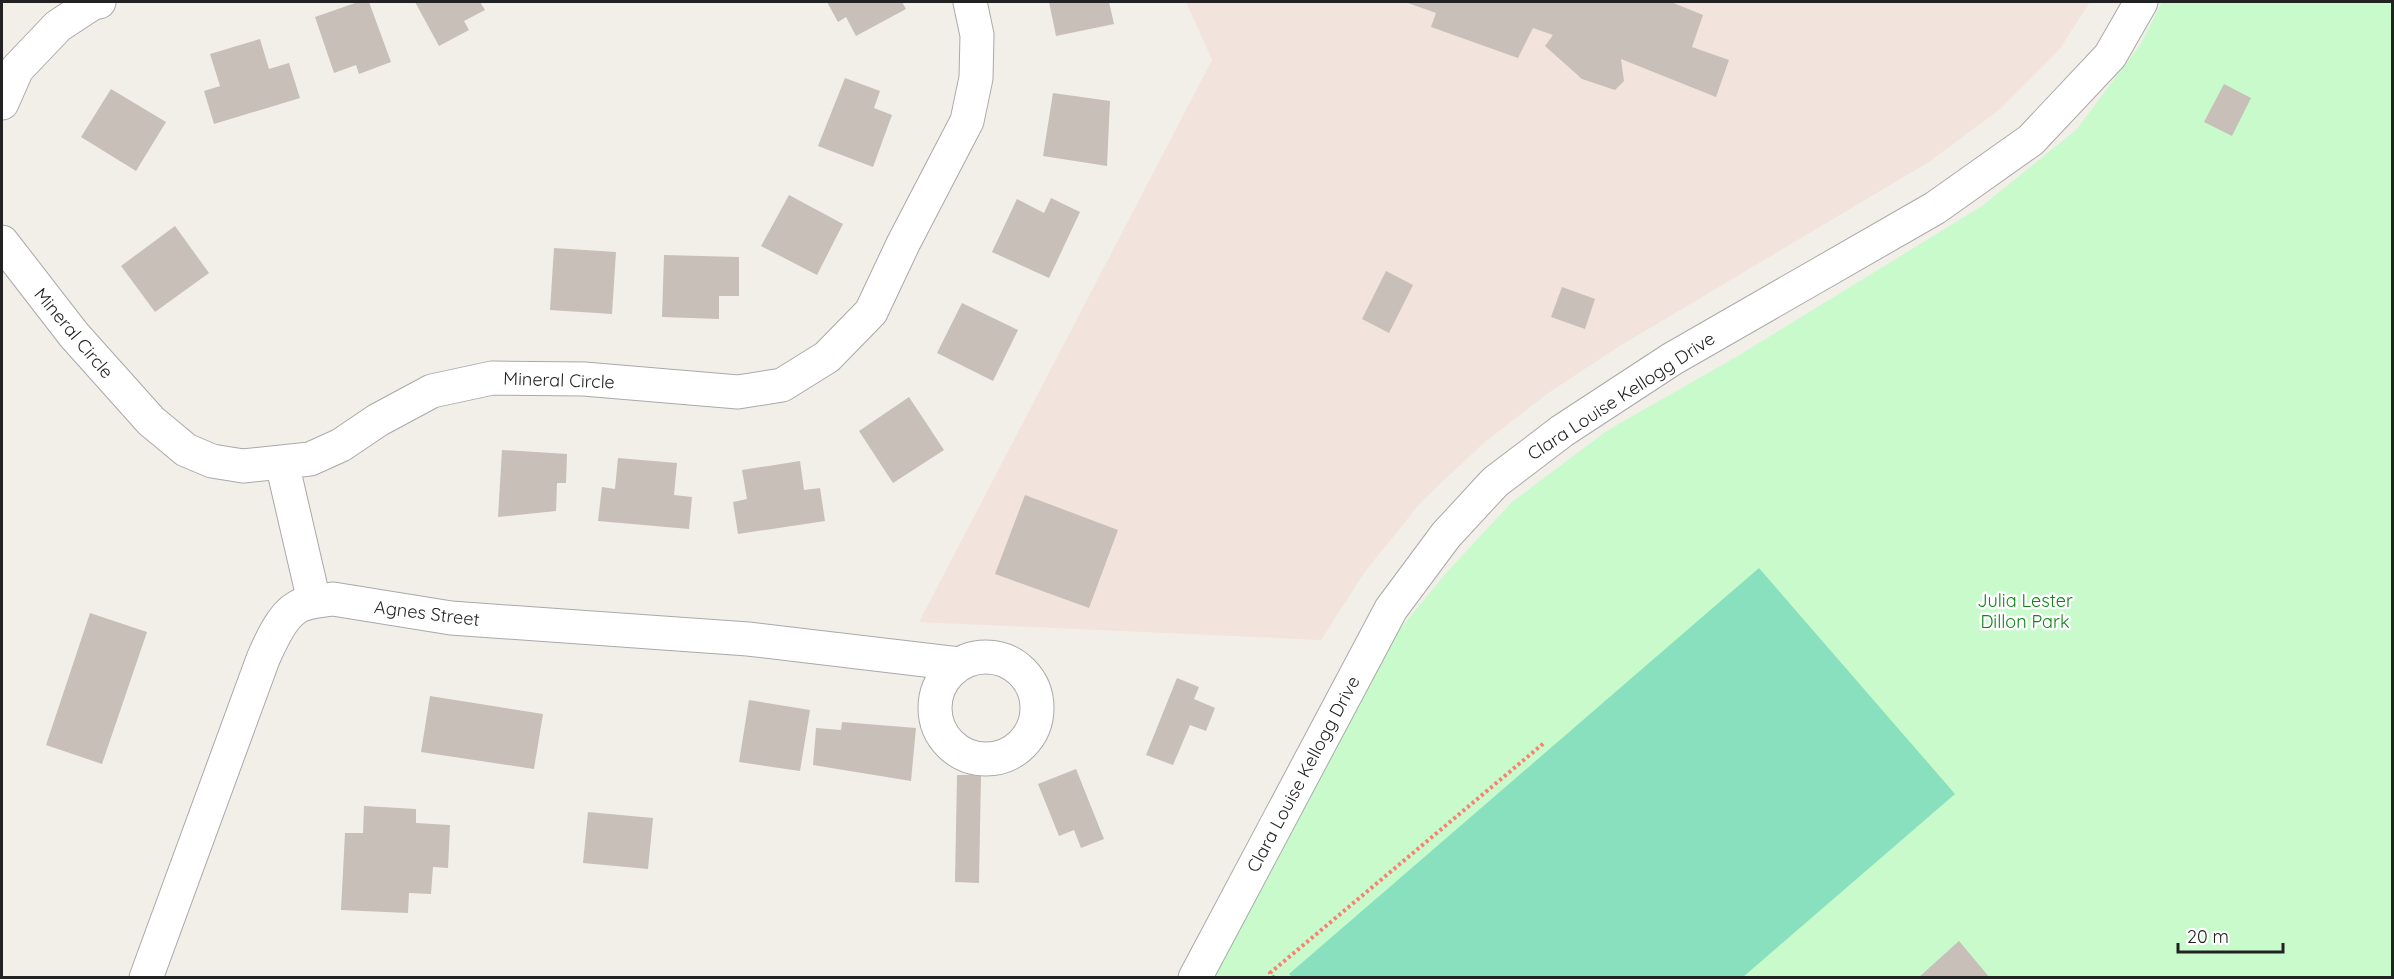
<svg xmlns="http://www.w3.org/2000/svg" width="2394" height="979" viewBox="0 0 2394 979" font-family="Quicksand,sans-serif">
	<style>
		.military { fill: #f3e3dd }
		.park { fill: #c8facc }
		.pitch { fill: #88e0be }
		.building { fill: #c7bfb8 }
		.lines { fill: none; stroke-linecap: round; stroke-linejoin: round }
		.minor-casing { stroke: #a9a9a9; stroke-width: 35 }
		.path { stroke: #fa8072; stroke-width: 4; stroke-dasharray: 3 3; stroke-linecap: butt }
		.minor { stroke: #fff; stroke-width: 33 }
		.labels { text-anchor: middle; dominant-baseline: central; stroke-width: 5; stroke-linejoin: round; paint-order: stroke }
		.street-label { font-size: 18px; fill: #222; stroke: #fff }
		.park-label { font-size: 18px; fill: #0c8416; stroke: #fff }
	</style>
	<rect width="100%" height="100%" fill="#f2efe9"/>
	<path class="military" d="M1186 2H2090L2059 50 2000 109 1929 162 1618 347 1547 394 1485 442 1422 501 1364 573 1321 640 919 622 1212 60Z"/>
	<path class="park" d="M2162 2H2392V977L1212 978 1394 636 1447 572 1512 502 1608 430 1736 357 1982 206 2076 130 2140 45Z"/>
	<path class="pitch" d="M1759 568 1955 794 1743 977 1293 978 1289 974Z"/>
	<g class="building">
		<path d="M358 2H369L391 62 359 74 356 65 334 73 315 17Z"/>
		<path d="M415 2H480L485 10 464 21 469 30 439 46Z"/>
		<path d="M827 2H902L906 9 856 36 846 17 838 22Z"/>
		<path d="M1049 2H1109L1114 24 1056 36Z"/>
		<path d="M1409 2H1671L1703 15 1692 47 1729 60 1716 97 1621 59 1624 81 1615 90 1582 79 1545 46 1553 35 1533 28 1518 58 1431 27 1436 13 1408 3Z"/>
		<path d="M260 39 269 69 289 63 300 98 214 124 204 91 220 86 210 54Z"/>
		<path d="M845 78 880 91 874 108 892 115 873 167 818 146Z"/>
		<path d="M2224 84 2251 98 2232 136 2204 122Z"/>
		<path d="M111 89 166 122 136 171 81 137Z"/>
		<path d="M1053 93 1110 101 1107 166 1043 156Z"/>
		<path d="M789 195 843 224 817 275 761 246Z"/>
		<path d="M1051 198 1080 212 1049 278 992 252 1017 199 1044 213Z"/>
		<path d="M175 226 209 273 155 312 121 266Z"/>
		<path d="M554 248 616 252 612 314 550 310Z"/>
		<path d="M664 255 739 257V296H719V319L662 317Z"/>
		<path d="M1386 271 1413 285 1389 333 1362 319Z"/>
		<path d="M1562 287 1595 299 1585 329 1551 317Z"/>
		<path d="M962 303 1018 330 993 381 937 353Z"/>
		<path d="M909 397 944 450 893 483 859 431Z"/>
		<path d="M502 450 567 454 566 483H557L556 511 498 517Z"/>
		<path d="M618 458 677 463 674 495 692 497 689 529 598 521 602 487 615 489Z"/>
		<path d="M800 461 804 490 820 488 825 521 738 534 733 502 747 499 742 470Z"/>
		<path d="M1025 495 1118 530 1089 608 995 574Z"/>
		<path d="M90 613 147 632 102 764 46 745Z"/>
		<path d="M1177 678 1199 687 1194 699 1215 708 1206 731 1190 725 1173 765 1146 755Z"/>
		<path d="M430 696 543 714 534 769 421 752Z"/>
		<path d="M749 700 810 710 800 771 739 762Z"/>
		<path d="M842 722 916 728 911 781 813 765 816 728 841 730Z"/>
		<path d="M1076 769 1104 839 1081 848 1074 830 1059 836 1038 784Z"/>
		<path d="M957 775H981L979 883 955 882Z"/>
		<path d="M364 806 416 809V823L450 825 448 868 433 867 431 894 409 893 408 913 341 910 345 833H363Z"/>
		<path d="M588 812 653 818 648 869 583 863Z"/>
		<path d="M1959 941 1990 978H1918Z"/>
	</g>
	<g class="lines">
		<defs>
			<g id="minor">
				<path d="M2 103 17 69 58 26 93 3 99 2"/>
				<path d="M2 242 74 335 151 421 186 450 212 461 243 466 310 459 341 445 378 420 432 391 492 378 584 379 738 392 782 385 827 357 871 312 903 244 967 121 976 78 977 35 970 2"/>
				<path d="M282 463 314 601"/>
				<circle cx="986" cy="708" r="51"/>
				<path d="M146 978 263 659C270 643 281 617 296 608 306 601 321 601 333 599L451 618 748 639 959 664"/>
				<path d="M1195 978 1391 609 1446 535 1495 482 1562 431 1672 359 1935 208 2031 140 2110 56 2141 2"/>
			</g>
		</defs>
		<use href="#minor" class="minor-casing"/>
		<path class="path" d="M1274 978 1270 973 1544 743"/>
		<use href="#minor" class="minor"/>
	</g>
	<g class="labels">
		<g class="street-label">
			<text transform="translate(74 333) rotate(50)">Mineral Circle</text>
			<text transform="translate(559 380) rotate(2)">Mineral Circle</text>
			<text transform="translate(1621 396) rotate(-33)">Clara Louise Kellogg Drive</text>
			<text transform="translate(427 613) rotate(7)">Agnes Street</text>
			<text transform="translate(1303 774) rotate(-62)">Clara Louise Kellogg Drive</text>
		</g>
		<g class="park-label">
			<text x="2025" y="600">Julia Lester<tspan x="2025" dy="21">Dillon Park</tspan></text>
		</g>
	</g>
	<rect width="2394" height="979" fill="none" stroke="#222222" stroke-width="6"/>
	<path d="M2178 943v9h105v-9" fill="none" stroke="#222222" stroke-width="3"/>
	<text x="2187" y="943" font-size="18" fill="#222222" stroke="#ffffff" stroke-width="4.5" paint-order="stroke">20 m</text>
</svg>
